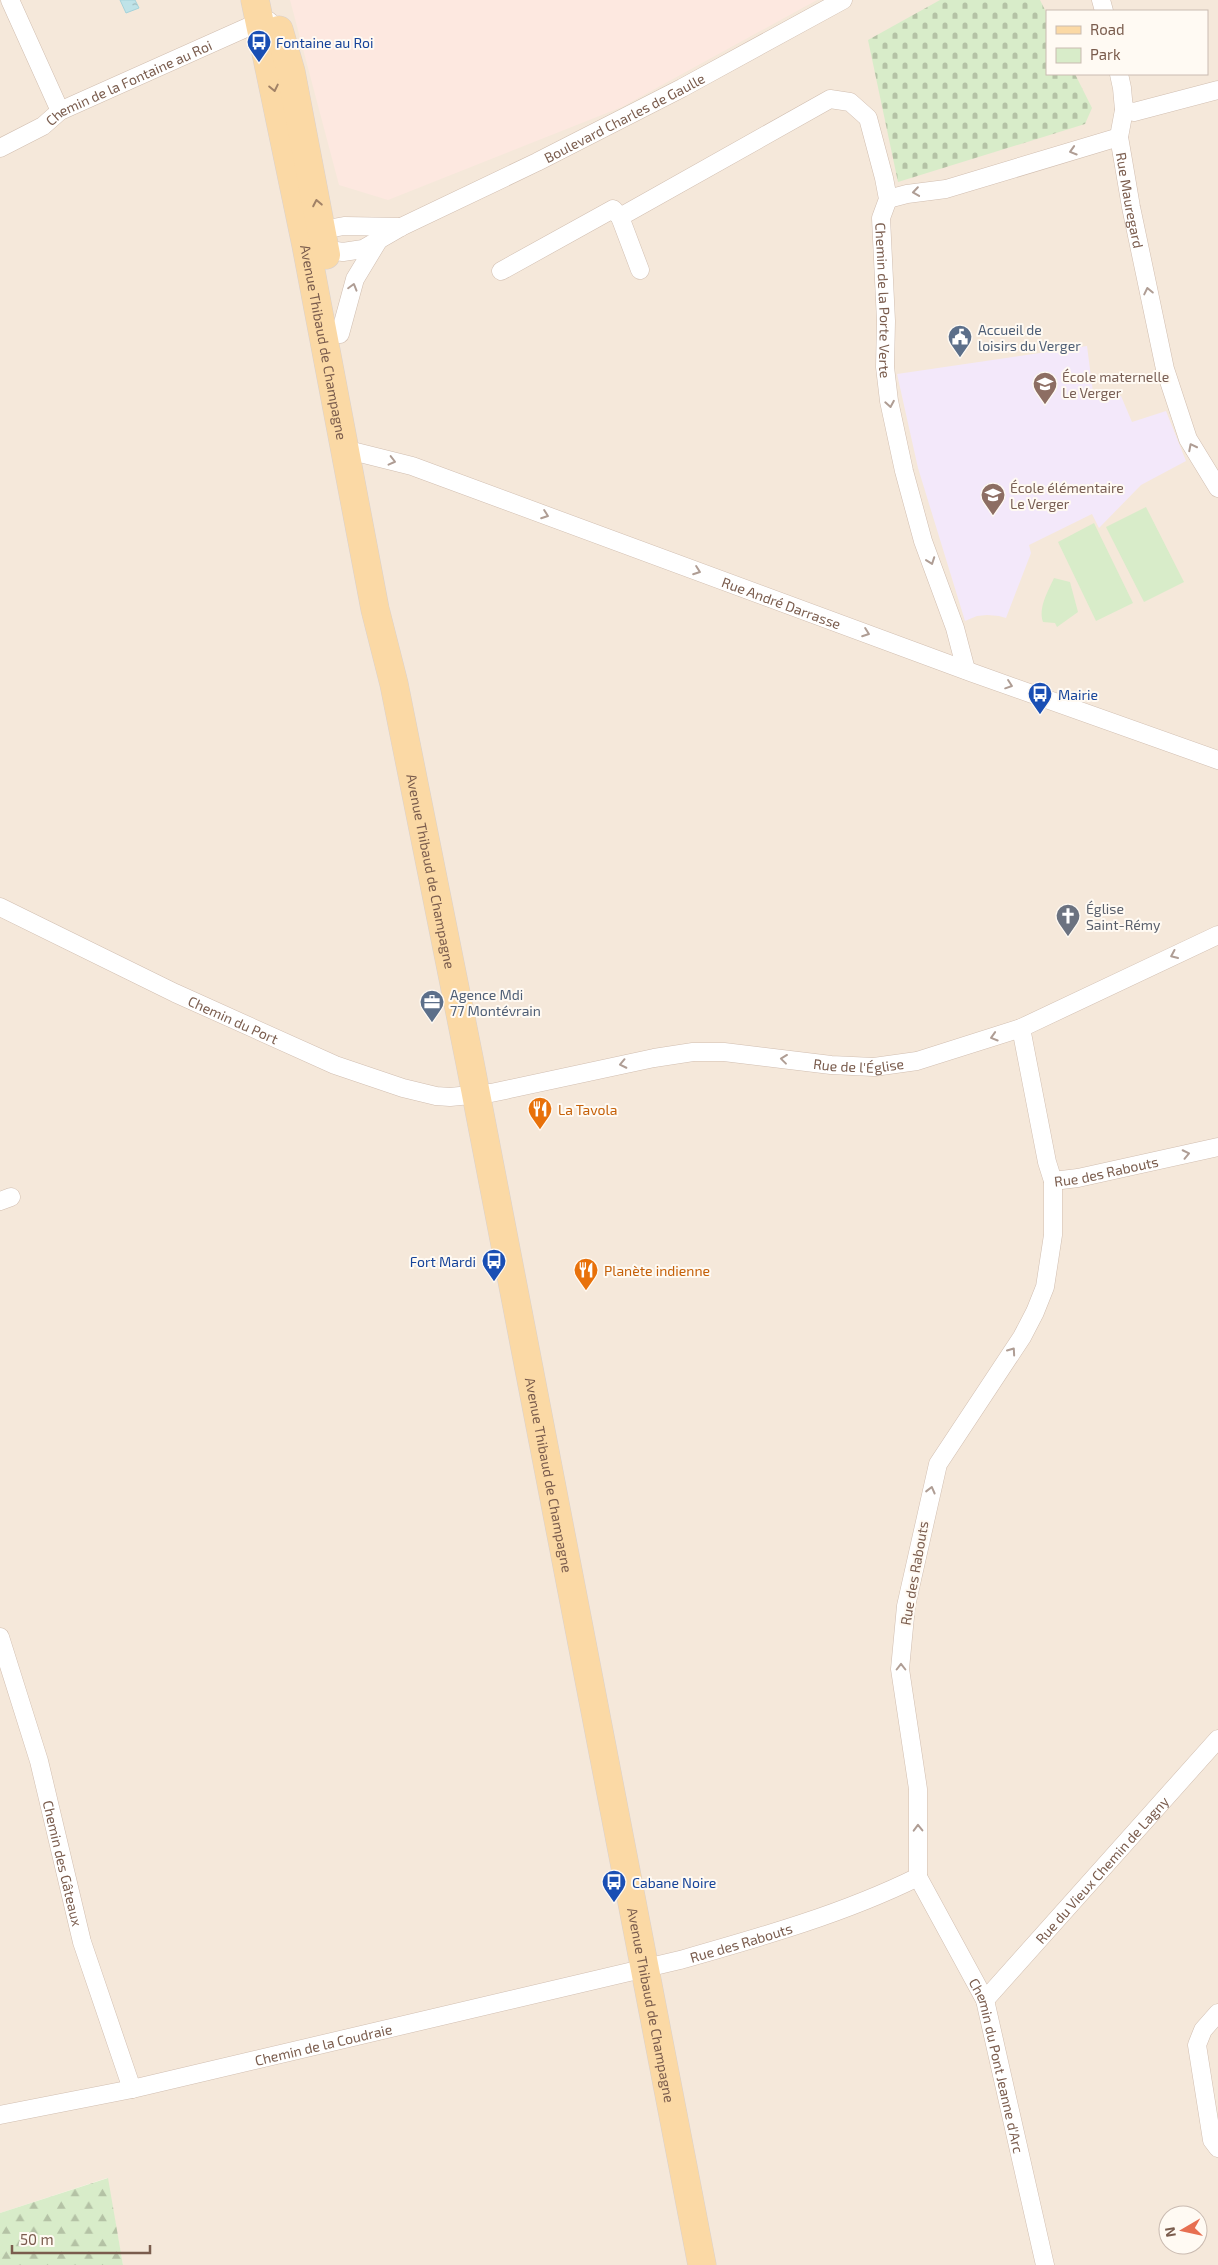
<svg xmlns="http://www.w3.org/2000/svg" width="1218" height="2265" viewBox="0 0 1218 2265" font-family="'Exo 2',sans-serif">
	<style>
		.residential { fill: #f5e8da; fill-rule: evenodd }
		.commercial { fill: #fde8e0 }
		.education { fill: #f3e8fa }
		.forest { fill: url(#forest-firs) }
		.cemetery { fill: url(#cemetery-stones) }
		.green { fill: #d8ecc9 }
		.water { fill: url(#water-ripples); stroke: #a5d3da }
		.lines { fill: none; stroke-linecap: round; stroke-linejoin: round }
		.minor-casing { stroke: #d1beb0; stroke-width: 19 }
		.primary-casing { stroke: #dad1cd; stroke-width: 29 }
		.minor { stroke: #fff; stroke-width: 18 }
		.primary { stroke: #fbd9a5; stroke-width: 28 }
		.oneway { stroke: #a18267 }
		.oneway2 { stroke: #af9d94 }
		.labels { text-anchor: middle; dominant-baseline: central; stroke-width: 4; stroke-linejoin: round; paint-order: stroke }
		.transit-label { font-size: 14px; fill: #164399; stroke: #fffaf3; text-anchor: start }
		.street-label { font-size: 14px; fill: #7a5c4d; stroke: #fffaf3 }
		.service-label { font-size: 14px; fill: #4e5e75; stroke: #fffaf3; text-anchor: start }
		.education-label { font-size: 14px; fill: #785e54; stroke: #fffaf3; text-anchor: start }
		.worship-label { font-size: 14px; fill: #5b616d; stroke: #fffaf3; text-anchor: start }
		.food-label { font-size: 14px; fill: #c56008; stroke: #fffaf3; text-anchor: start }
	</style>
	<defs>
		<pattern id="forest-firs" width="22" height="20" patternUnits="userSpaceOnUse" patternTransform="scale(1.25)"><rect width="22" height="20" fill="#d8ecc9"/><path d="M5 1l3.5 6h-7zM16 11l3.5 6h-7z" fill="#b4c2a5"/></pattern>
		<pattern id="cemetery-stones" width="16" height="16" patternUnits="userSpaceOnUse" patternTransform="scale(1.25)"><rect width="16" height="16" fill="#d8ecc9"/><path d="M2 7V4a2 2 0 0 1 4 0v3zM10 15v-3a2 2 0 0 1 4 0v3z" fill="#b4c2a5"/></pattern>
		<pattern id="water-ripples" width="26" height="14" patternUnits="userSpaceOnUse" patternTransform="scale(1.25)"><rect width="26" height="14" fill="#bfe3e8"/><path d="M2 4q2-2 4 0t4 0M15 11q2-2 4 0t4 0" fill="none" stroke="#a0bbbe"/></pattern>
	</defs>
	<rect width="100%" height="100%" fill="#fdf6ec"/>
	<path class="residential" d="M0 0H1218V2265H123L107 2178 0 2213ZM1047 11H1207V74H1047ZM1168 2215H1198V2245H1168Z"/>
	<path class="commercial" d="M290 0H817L622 107 388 200 339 185Z"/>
	<path class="education" d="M1087 346 1094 400 1121 396 1132 422 1166 411 1186 461 1141 485 1099 528 1092 514 1029 545 1031 553 1006 618 999 616 987 615 977 616 965 621 918 468 897 374Z"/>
	<path class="forest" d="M108 2178 123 2265H0V2213Z"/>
	<path class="cemetery" d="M940 0H1040L1047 14V74H1075L1092 108 1085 124 898 182 868 40Z"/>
	<g class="green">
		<path d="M1146 507 1184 582 1144 602 1106 527Z"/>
		<path d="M1094 523 1133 603 1096 621 1058 542Z"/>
		<path d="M1054 578 1070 582 1078 612 1057 627 1055 623 1043 622C1038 608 1048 591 1054 578Z"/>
	</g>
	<path class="water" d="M120 0H135L139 8 126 13Z"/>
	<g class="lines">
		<defs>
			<g id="minor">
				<path d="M10 0 60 111"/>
				<path d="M1101 0 1104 11"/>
				<path id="s1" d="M1119 74 1122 88 1124 110 1119 137 1123 160 1131 207 1165 369 1188 439 1218 488"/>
				<path d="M1124 110 1134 112 1218 90"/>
				<path id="s2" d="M0 148 43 126 60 111 248 27 269 21"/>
				<path d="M888 199 907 194 946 189 1119 137"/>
				<path d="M620 217 640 270"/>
				<path d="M314 238 322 230 344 226 401 227"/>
				<path id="s3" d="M316 248 343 252 363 249 401 227 537 162 682 88 843 0"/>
				<path id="s4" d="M501 271 613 209 620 217 830 99 850 102 868 118 884 178 888 199 881 218 886 321 885 367 889 401 904 471 923 541 955 628 966 670"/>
				<path d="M340 334 355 279 378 241"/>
				<path id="s5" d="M344 449 412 466 973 673 1218 760"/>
				<path id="s6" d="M0 907 175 993 335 1065 403 1088 436 1096 450 1097 491 1093 654 1058 693 1052H724L831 1065 874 1067 917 1061 1021 1028 1218 935"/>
				<path id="s7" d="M1021 1028 1047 1162 1053 1181V1235L1045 1287 1035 1312 1022 1337 938 1464 906 1606 900 1669 918 1789V1877L985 2000 1045 2265"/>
				<path id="s8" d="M1053 1181 1078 1178 1218 1147"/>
				<path d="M0 1201 11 1197"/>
				<path id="s9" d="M0 1637 39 1761 82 1942 132 2089"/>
				<path id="s10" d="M985 2000 1218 1739"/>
				<path d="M1218 2013 1203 2030 1197 2045 1212 2140 1218 2148"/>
				<path id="s11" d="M0 2115 132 2089 680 1960C761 1937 843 1914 918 1877"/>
			</g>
			<g id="primary">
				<path id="s12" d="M255 0 306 245 375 609 394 684 470 1063 702 2265"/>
				<path d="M279 30 291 72 326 255"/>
			</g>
		</defs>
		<use href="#minor" class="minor-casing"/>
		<use href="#primary" class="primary-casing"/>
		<use href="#minor" class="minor"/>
		<use href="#primary" class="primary"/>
	</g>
	<defs><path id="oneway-chevron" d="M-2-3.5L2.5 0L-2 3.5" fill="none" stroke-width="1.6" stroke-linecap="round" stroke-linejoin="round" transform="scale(1.25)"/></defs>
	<g class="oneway">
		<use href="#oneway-chevron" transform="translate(274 88) rotate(78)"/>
		<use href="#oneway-chevron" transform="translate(317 203) rotate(-101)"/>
	</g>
	<g class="oneway2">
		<use href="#oneway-chevron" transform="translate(1073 151) rotate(163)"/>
		<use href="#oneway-chevron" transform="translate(916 192) rotate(172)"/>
		<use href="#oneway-chevron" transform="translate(353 287) rotate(-74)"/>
		<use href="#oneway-chevron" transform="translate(1148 291) rotate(-102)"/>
		<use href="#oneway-chevron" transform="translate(890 404) rotate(80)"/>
		<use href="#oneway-chevron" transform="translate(1192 447) rotate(-117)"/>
		<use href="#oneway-chevron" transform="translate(392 461) rotate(14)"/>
		<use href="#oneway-chevron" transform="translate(545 515) rotate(20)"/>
		<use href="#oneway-chevron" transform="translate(931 561) rotate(70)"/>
		<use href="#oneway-chevron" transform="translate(697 571) rotate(20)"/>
		<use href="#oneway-chevron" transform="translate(866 633) rotate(20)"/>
		<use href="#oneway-chevron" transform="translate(1009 685) rotate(19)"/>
		<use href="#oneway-chevron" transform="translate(1174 955) rotate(156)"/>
		<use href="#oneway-chevron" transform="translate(994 1037) rotate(163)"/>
		<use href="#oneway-chevron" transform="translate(784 1059) rotate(-173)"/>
		<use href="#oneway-chevron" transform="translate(623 1064) rotate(168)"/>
		<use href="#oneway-chevron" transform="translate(1186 1154) rotate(-12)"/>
		<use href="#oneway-chevron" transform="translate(1012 1351) rotate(-55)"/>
		<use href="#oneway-chevron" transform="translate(931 1490) rotate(-76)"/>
		<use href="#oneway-chevron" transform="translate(901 1667) rotate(-90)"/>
		<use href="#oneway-chevron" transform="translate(918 1828) rotate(-91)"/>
	</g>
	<defs>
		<symbol id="bus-pin" viewBox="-11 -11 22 30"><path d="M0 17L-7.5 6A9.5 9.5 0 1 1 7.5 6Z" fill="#1a4fb4" stroke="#fffaf3"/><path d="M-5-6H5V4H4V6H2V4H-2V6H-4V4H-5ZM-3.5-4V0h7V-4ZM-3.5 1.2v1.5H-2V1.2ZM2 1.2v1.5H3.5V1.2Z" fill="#fff"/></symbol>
		<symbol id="civic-pin" viewBox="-11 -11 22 30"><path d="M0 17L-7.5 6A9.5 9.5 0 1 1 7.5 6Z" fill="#5c6f8a" stroke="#fffaf3"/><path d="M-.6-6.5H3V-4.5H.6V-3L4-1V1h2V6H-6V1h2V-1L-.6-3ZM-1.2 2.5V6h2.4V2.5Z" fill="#fff"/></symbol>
		<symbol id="school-pin" viewBox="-11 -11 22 30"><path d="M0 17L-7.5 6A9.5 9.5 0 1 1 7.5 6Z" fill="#8d6e63" stroke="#fffaf3"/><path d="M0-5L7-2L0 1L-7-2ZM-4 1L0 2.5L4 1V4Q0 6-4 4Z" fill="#fff"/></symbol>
		<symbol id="church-pin" viewBox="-11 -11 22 30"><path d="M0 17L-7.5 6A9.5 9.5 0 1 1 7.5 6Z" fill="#6b7280" stroke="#fffaf3"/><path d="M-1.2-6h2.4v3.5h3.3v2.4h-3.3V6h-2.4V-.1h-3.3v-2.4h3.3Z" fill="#fff"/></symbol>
		<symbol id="office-pin" viewBox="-11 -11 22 30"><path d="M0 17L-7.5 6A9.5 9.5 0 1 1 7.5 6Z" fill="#5c6f8a" stroke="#fffaf3"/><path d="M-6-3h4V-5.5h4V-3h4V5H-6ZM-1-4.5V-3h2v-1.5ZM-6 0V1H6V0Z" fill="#fff"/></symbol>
		<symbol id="restaurant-pin" viewBox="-11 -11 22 30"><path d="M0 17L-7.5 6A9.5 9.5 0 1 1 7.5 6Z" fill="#e8710a" stroke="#fffaf3"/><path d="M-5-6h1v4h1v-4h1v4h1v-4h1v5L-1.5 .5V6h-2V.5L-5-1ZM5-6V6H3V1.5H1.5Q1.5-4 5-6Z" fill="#fff"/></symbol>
	</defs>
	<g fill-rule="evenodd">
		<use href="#bus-pin" x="245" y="28" width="28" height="38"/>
		<use href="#civic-pin" x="946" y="323" width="28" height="38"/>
		<use href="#school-pin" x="1031" y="370" width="28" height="38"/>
		<use href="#school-pin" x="979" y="481" width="28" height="38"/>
		<use href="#bus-pin" x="1026" y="680" width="28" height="38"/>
		<use href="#church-pin" x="1054" y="902" width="28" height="38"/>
		<use href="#office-pin" x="418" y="988" width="28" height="38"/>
		<use href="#restaurant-pin" x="526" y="1095" width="28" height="38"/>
		<use href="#bus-pin" x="480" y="1247" width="28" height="38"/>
		<use href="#restaurant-pin" x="572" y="1256" width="28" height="38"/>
		<use href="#bus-pin" x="600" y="1868" width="28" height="38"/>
	</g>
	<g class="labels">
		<g class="transit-label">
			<text x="276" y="42">Fontaine au Roi</text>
			<text x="1058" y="694">Mairie</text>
			<text x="476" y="1261" text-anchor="end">Fort Mardi</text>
			<text x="632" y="1882">Cabane Noire</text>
		</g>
		<g class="street-label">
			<text stroke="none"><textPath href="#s2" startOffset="145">Chemin de la Fontaine au Roi</textPath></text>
			<text stroke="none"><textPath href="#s3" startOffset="340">Boulevard Charles de Gaulle</textPath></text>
			<text stroke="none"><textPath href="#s1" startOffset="128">Rue Mauregard</textPath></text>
			<text stroke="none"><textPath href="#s4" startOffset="610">Chemin de la Porte Verte</textPath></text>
			<text stroke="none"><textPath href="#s12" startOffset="349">Avenue Thibaud de Champagne</textPath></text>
			<text stroke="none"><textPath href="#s5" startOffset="464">Rue André Darrasse</textPath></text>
			<text stroke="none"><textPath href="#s12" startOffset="889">Avenue Thibaud de Champagne</textPath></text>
			<text stroke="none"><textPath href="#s6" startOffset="259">Chemin du Port</textPath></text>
			<text stroke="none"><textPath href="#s6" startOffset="904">Rue de l'Église</textPath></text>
			<text stroke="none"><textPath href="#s8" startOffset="54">Rue des Rabouts</textPath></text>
			<text stroke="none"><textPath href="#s12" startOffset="1504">Avenue Thibaud de Champagne</textPath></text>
			<text transform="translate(914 1573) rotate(-80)">Rue des Rabouts</text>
			<text stroke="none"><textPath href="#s9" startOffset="235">Chemin des Gâteaux</textPath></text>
			<text stroke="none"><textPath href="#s10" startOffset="175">Rue du Vieux Chemin de Lagny</textPath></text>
			<text stroke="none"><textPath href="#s11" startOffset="761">Rue des Rabouts</textPath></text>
			<text stroke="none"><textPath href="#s12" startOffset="2044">Avenue Thibaud de Champagne</textPath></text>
			<text stroke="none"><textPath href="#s11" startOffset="331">Chemin de la Coudraie</textPath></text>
			<text stroke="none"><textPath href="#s7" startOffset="1095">Chemin du Pont Jeanne d'Arc</textPath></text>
		</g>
		<g class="service-label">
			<text x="978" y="329">Accueil de<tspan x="978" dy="16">loisirs du Verger</tspan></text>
			<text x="450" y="994">Agence Mdi<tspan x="450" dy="16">77 Montévrain</tspan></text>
		</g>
		<g class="education-label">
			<text x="1062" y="376">École maternelle<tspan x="1062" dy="16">Le Verger</tspan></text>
			<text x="1010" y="487">École élémentaire<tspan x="1010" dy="16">Le Verger</tspan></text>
		</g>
		<g class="worship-label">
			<text x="1086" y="908">Église<tspan x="1086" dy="16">Saint-Rémy</tspan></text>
		</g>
		<g class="food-label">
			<text x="558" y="1109">La Tavola</text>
			<text x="604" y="1270">Planète indienne</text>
		</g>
	</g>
	<rect x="1046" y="10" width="162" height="65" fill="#fffaf3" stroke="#cabbb1"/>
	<rect x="1056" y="26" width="25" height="8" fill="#fbd9a5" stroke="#cabbb1"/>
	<text x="1090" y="35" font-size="15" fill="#7a5c4d">Road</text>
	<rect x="1056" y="48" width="25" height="15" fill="#d8ecc9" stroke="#cabbb1"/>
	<text x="1090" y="60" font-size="15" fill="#7a5c4d">Park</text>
	<g transform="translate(1183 2230) rotate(261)"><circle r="24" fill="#fffaf3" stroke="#cabbb1"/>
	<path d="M0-4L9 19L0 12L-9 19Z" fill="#e76f51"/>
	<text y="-8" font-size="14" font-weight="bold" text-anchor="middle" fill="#7a5c4d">N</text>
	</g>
	<path d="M12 2245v8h138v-8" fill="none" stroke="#7a5c4d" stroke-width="2.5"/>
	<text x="20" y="2245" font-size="15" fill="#7a5c4d" stroke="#fffaf3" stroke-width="4" paint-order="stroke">50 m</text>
</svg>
